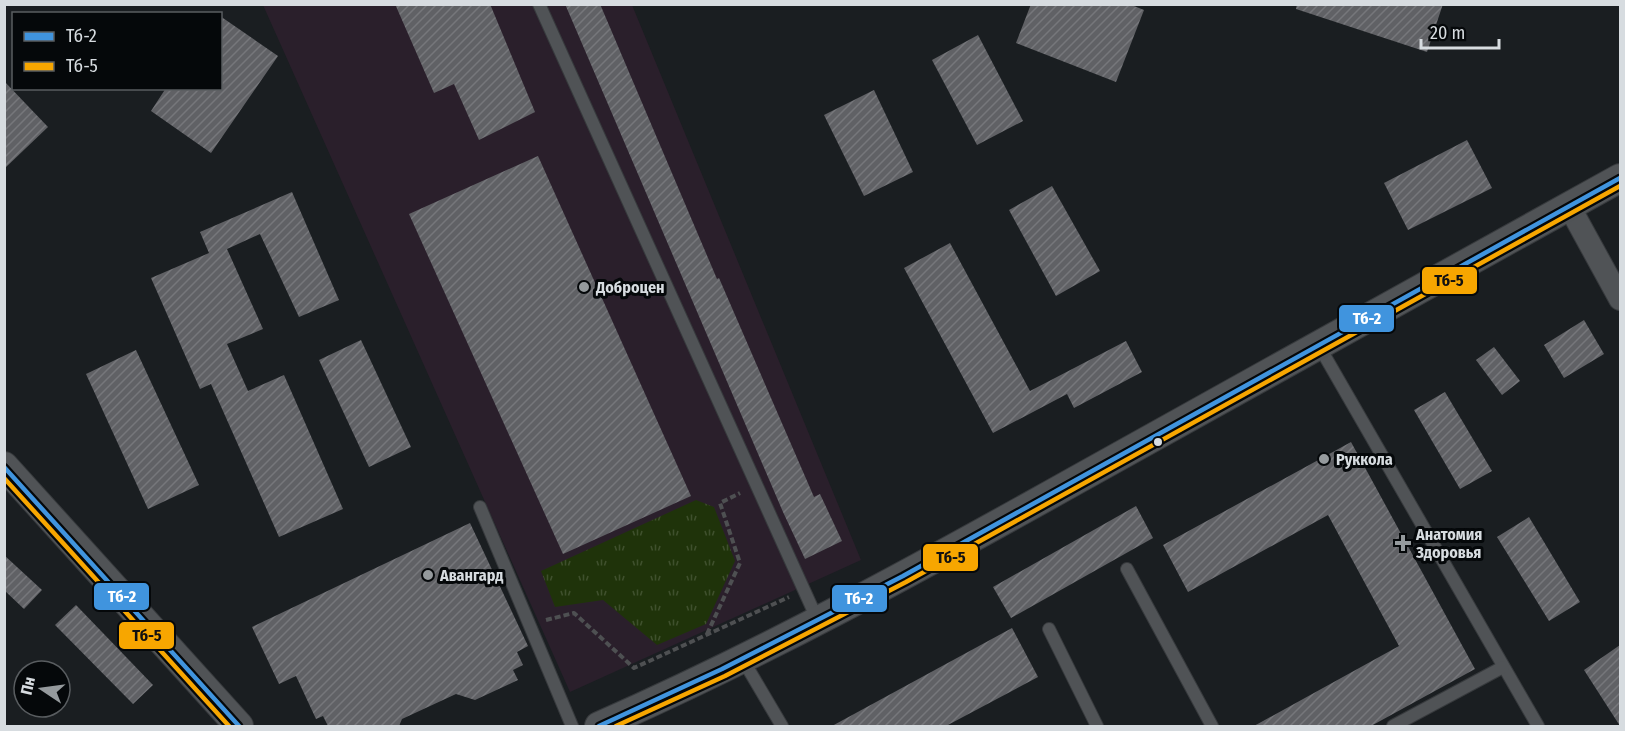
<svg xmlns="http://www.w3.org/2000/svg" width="1625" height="731" viewBox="0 0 1625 731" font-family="'Fira Sans Condensed',sans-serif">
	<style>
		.commercial { fill: #2a1f2b }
		.grass { fill: url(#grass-tufts) }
		.building { fill: url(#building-hatch) }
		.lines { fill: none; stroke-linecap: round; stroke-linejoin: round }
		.service-casing { stroke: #373a3d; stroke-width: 14 }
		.minor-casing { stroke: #373a3d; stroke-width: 24 }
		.tertiary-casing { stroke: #373a3d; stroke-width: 30 }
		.path { stroke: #4e5052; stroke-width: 4; stroke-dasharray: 6 3; stroke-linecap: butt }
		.service { stroke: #505356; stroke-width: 12 }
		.minor { stroke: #505356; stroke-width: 22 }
		.tertiary { stroke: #505356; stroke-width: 28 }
		.bus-1-casing { stroke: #05080a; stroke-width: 9 }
		.bus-2-casing { stroke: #05080a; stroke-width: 9 }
		.bus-1 { stroke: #4094de; stroke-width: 4.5 }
		.bus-2 { stroke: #f7a600; stroke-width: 4.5 }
		.poi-dot { fill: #959a9d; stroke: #05080a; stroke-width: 2 }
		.bus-dot { fill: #d7dce0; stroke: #05080a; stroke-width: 2 }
		.labels { text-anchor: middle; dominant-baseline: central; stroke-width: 6; stroke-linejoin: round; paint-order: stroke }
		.poi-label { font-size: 16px; font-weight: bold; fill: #d7dce0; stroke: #05080a; text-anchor: start }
		.line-badge { stroke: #05080a; stroke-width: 2 }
		.badge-label { font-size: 16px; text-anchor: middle; font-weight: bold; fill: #fff }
		.pale-badge-label { font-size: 16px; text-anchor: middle; font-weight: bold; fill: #111 }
	</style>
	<defs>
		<pattern id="grass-tufts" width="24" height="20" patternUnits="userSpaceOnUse" patternTransform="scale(1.5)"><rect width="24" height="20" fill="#1f330a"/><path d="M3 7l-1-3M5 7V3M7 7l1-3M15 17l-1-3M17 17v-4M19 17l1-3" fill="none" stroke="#3f502d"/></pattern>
		<pattern id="building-hatch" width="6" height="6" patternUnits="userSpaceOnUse" patternTransform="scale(1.5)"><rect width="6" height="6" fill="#606165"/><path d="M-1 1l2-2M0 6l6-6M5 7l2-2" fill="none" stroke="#76777b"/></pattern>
	</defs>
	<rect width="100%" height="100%" fill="#1a1e21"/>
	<path class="commercial" d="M263 5H632L861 560 570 692Z"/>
	<path class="grass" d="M696 500 714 507 735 561 706 624 657 645 603 600 555 607 541 571Z"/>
	<g class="building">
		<path d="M395 4H490L535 112 479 140 454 84 434 93Z"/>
		<path d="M565 4H600L717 279 719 278 814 497 820 494 842 541 805 559 783 512Z"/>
		<path d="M1031 4H1129L1144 10 1116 82 1016 43Z"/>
		<path d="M1297 4H1443L1427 52 1296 9Z"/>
		<path d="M220 16 278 56 211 153 151 111 166 88H220Z"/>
		<path d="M978 35 1023 121 977 145 932 60Z"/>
		<path d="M4 81 48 127 4 169Z"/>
		<path d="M874 90 913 172 864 196 824 115Z"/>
		<path d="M1467 140 1492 188 1408 230 1384 183Z"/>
		<path d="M538 156 691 496 563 554 409 214Z"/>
		<path d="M1052 186 1100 271 1056 296 1009 210Z"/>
		<path d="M292 192 339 300 299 317 260 234 227 249 263 329 227 344 248 391 284 375 343 509 279 537 211 384 200 389 151 278 209 253 200 232Z"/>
		<path d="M950 243 1030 391 1126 341 1142 372 1074 408 1067 394 993 433 904 268Z"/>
		<path d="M1584 320 1604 354 1564 378 1544 345Z"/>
		<path d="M361 340 411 447 369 467 319 360Z"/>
		<path d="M1494 347 1520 381 1502 395 1476 360Z"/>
		<path d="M136 350 199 485 148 509 86 374Z"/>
		<path d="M1445 392 1492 471 1460 489 1414 410Z"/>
		<path d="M1351 442 1475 669 1371 726H1254L1399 646 1328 515 1188 592 1163 545Z"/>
		<path d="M1136 506 1153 538 1011 618 993 587Z"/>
		<path d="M1529 517 1580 602 1549 621 1497 537Z"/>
		<path d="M470 523 528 646 517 652 523 665 513 670 518 680 475 700 456 694 402 719 399 726H328L323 716 316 719 296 676 279 684 252 627Z"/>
		<path d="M4 555 42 590 24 609 4 590Z"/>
		<path d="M76 605 153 685 133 704 55 625Z"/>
		<path d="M1012 628 1038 677 946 726H832Z"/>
		<path d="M1620 645V726L1584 670Z"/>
	</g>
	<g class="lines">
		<defs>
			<g id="service">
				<path d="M539 4 818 621"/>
				<path d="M1319 346 1538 726"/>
				<path d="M480 507 572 726"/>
				<path d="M1127 569 1212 726"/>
				<path d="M1049 629 1097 726"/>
				<path d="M743 660 782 726"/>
				<path d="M1393 726 1503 667"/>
			</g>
			<path id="minor" d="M1569 206 1620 299"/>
			<g id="tertiary">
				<path d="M4 466 239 726"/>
				<path d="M599 726C765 653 923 566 1080 478 1260 378 1440 277 1620 178"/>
			</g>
		</defs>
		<use href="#service" class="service-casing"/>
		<use href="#minor" class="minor-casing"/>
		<use href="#tertiary" class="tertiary-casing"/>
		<g class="path">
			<path d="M546 620 574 613 634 668 789 597"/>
			<path d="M707 634 740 563 720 503 740 493"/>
		</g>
		<use href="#service" class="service"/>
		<use href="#minor" class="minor"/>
		<use href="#tertiary" class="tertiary"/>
		<defs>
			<g id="bus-1">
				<path d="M4 467 239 726"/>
				<path d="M599 726 722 669 903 576 1620 178"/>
			</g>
			<g id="bus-2">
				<path d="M4 478 229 726"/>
				<path d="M616 726 725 676 906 582 1620 186"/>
			</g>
		</defs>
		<use href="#bus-1" class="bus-1-casing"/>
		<use href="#bus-2" class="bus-2-casing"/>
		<use href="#bus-1" class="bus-1"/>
		<use href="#bus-2" class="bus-2"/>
	</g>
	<g class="poi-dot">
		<circle cx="584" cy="287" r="6"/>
		<circle cx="1324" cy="459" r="6"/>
		<path d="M1400 534h6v6h6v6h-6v6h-6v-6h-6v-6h6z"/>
		<circle cx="428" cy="575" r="6"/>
	</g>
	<circle class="bus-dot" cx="1158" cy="442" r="5"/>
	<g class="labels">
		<g class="poi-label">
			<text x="596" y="287">Доброцен</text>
			<text x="1336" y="459">Руккола</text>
			<text x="1416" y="534">Анатомия<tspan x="1416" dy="18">Здоровья</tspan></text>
			<text x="440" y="575">Авангард</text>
		</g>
	</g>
	<g class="line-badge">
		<rect x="1421" y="266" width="57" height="29" rx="6" fill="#f7a600"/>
		<rect x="1338" y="304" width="57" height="29" rx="6" fill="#4094de"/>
		<rect x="922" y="543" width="57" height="29" rx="6" fill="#f7a600"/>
		<rect x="93" y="582" width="57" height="29" rx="6" fill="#4094de"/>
		<rect x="831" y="584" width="57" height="29" rx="6" fill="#4094de"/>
		<rect x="118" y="621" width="57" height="29" rx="6" fill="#f7a600"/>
	</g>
	<g class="badge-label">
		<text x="1367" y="324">Тб-2</text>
		<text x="122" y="602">Тб-2</text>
		<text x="859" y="604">Тб-2</text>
	</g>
	<g class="pale-badge-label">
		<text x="1449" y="286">Тб-5</text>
		<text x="951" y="563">Тб-5</text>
		<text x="147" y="641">Тб-5</text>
	</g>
	<rect width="1625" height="731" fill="none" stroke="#d7dce0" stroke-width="12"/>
	<rect x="12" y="12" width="210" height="78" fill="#05080a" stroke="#595d60" stroke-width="1.5"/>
	<rect x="24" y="32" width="30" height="9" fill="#4094de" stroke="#595d60" stroke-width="1.5"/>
	<text x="66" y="42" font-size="18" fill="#d7dce0">Тб-2</text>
	<rect x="24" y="62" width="30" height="9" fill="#f7a600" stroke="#595d60" stroke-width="1.5"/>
	<text x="66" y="72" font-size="18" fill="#d7dce0">Тб-5</text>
	<g transform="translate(42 689) rotate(283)"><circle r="28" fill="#05080a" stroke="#595d60" stroke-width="1.5"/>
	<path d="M0-4.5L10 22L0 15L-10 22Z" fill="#959a9d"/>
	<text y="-9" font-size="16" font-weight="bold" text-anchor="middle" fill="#d7dce0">Пн</text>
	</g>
	<path d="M1421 39v9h78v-9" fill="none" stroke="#d7dce0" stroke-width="3"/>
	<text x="1430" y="39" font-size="18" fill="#d7dce0" stroke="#05080a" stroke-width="4.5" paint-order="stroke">20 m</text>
</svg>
